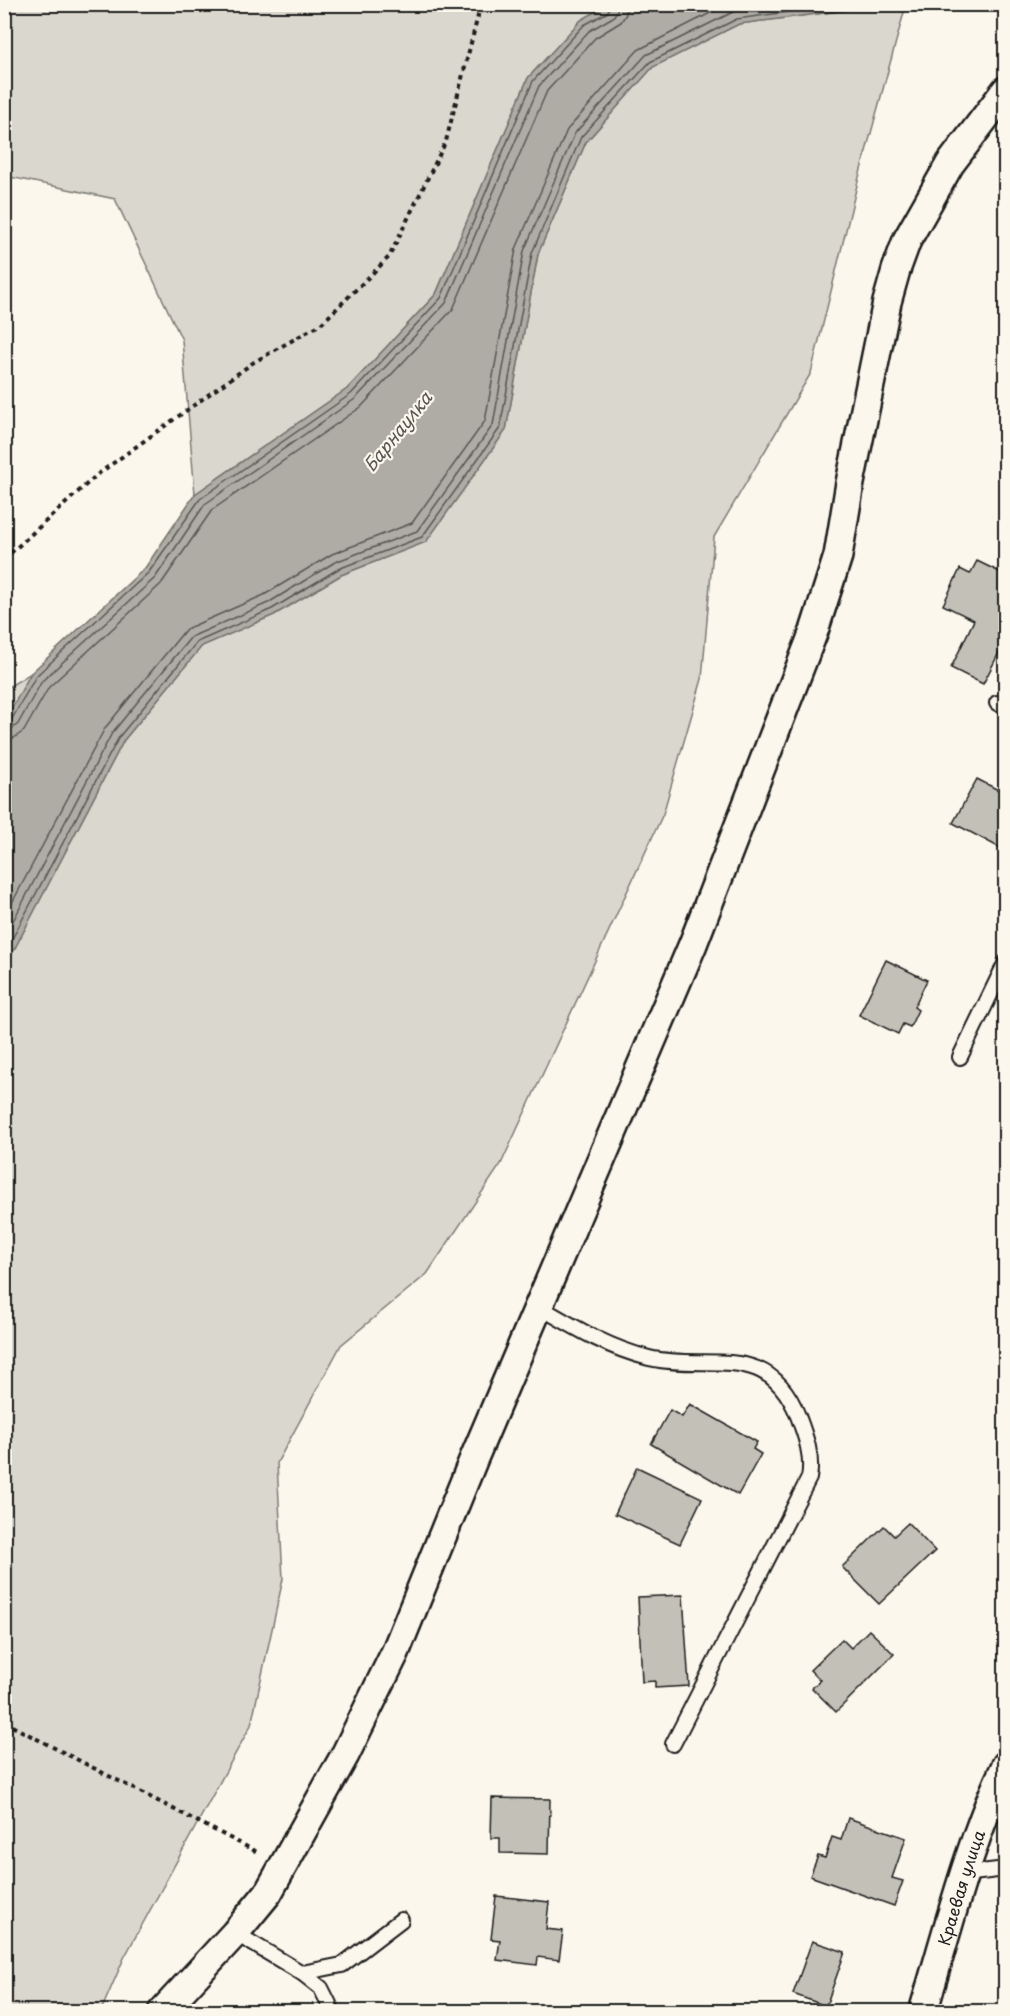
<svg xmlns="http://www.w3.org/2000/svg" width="1010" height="2016" viewBox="0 0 1010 2016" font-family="'Playpen Sans',sans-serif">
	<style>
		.green { fill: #dad7ce; stroke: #7b7a75; stroke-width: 1.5 }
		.water { fill: #afaca5; stroke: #74726e; stroke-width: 1.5 }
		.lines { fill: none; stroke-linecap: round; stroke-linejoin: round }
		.shore { stroke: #575653; stroke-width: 1.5 }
		.building { fill: #c3c0b8; stroke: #1c1c1c; stroke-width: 1.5 }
		.service-casing { stroke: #1c1c1c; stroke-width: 18 }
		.minor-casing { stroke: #1c1c1c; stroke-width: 32 }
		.path { stroke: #1c1c1c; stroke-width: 4; stroke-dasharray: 4.5 4.5; stroke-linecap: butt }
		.service { stroke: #fbf7ec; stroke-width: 14 }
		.minor { stroke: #fbf7ec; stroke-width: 27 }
		.labels { text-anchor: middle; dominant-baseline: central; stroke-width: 4.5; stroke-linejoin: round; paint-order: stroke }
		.street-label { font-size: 16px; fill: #1c1c1c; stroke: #fbf7ec }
		.water-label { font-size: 18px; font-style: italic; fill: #575653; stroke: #fbf7ec }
	</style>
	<rect width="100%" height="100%" fill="#fbf7ec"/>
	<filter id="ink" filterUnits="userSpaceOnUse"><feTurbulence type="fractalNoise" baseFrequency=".0167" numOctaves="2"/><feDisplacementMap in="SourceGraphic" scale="12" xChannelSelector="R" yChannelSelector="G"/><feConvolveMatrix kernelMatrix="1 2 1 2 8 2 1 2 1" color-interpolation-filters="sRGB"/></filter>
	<g filter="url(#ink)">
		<g class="green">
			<path d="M5 5H609L581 20 528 78 436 294 347 389 195 494 182 340 115 199 5 176Z"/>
			<path d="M863 5H906L859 177 811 373 714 537 702 679 663 814 501 1164 427 1274 341 1345 277 1463 283 1579 251 1725 124 1958 101 2011 5 2012V967L124 740 202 646 274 615 341 575 426 542 506 430 538 254 586 142 653 67 739 24 855 9Z"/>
			<path d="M31 673 5 721V689Z"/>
		</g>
		<path class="water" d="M609 4 863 5 855 9 739 24 653 67 586 142 538 254 506 430 426 542 341 575 274 615 202 646 124 740 5 967V721L31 673 145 568 195 494 347 389 436 294 528 78 581 20Z"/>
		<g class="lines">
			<g class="shore">
				<path d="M4 722 12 719 36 676 149 572 200 499 351 394 441 298 533 81 584 25 608 12 610 4"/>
				<path d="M4 730 12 729 18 724 42 681 155 578 205 504 355 399 446 303 539 86 589 31 613 17 617 11 618 4"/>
				<path d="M4 739 14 738 24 731 49 687 161 584 212 510 361 407 453 309 547 91 595 38 621 22 626 14 627 4"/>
				<path d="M4 918 105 728 186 629 264 595 332 554 412 523 485 421 516 249 567 130 638 50 728 4"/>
				<path d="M4 938 112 733 191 637 268 603 335 562 417 531 493 425 524 251 575 133 646 55 735 11 787 4"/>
				<path d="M4 954 119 737 197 642 272 609 338 569 422 537 500 428 532 253 581 137 650 62 737 19 847 4"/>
			</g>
		</g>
		<g class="building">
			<path d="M977 561 1006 575V639L983 684 951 668 974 620 943 605 960 569 970 574Z"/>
			<path d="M977 779 1006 794V813L1001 822 1006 824V841L1002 849 953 823Z"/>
			<path d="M886 960 927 980 914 1007 918 1010 910 1027 903 1024 898 1034 859 1015Z"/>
			<path d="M690 1404 757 1442 753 1449 761 1454 738 1495 651 1444 670 1410 682 1417Z"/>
			<path d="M637 1467 702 1498 680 1544 615 1514Z"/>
			<path d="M908 1523 935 1551 879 1604 842 1567 884 1526 894 1536Z"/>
			<path d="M683 1595 689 1686 655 1688V1681L642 1682 638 1597Z"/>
			<path d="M869 1630 894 1654 836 1712 812 1688 820 1680 810 1670 842 1639 851 1648Z"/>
			<path d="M492 1798 550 1799 549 1854 500 1853V1838H491Z"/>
			<path d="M848 1818 906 1838 892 1878 903 1881 894 1906 810 1876 818 1856 825 1858 832 1837 841 1840Z"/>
			<path d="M496 1896 549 1902 546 1929 563 1931 559 1960 538 1957 537 1965 497 1960 500 1940 491 1939Z"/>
			<path d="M812 1941 845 1952 826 2006 793 1994Z"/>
		</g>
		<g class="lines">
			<defs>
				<g id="service">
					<path d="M997 703 1006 708"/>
					<path d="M960 1057 1006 962"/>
					<path d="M538 1306C574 1327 608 1348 649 1358 709 1372 768 1339 798 1416 806 1437 813 1457 809 1478L673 1744"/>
					<path d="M964 1874 1006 1869"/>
					<path d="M235 1933 302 1973 321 1988 333 2012"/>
					<path d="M302 1973 342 1965 401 1920"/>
				</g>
				<g id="minor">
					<path d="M162 2012 235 1933 268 1893 345 1755 395 1653 474 1458 693 944 814 631 838 556 850 483 887 302 896 270 907 240 950 164 1006 90"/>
					<path id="s1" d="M923 2012C948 1929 969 1843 1006 1765"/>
				</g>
			</defs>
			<use href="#service" class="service-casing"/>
			<use href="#minor" class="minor-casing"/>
			<g class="path">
				<path d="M4 559 98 474 254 362 321 324 389 257 446 141 481 4"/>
				<path d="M4 1722 257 1852"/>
			</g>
			<use href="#service" class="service"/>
			<use href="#minor" class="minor"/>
		</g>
	</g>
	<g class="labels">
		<g class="street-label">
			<text stroke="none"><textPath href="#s1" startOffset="130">Краевая улица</textPath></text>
		</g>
		<g class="water-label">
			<text transform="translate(397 431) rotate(-51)">Барнаулка</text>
		</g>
	</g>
	<rect width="1010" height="2016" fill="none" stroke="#fbf7ec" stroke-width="24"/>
	<rect x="12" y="12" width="986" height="1992" fill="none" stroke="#1c1c1c" stroke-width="2" filter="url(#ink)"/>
</svg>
